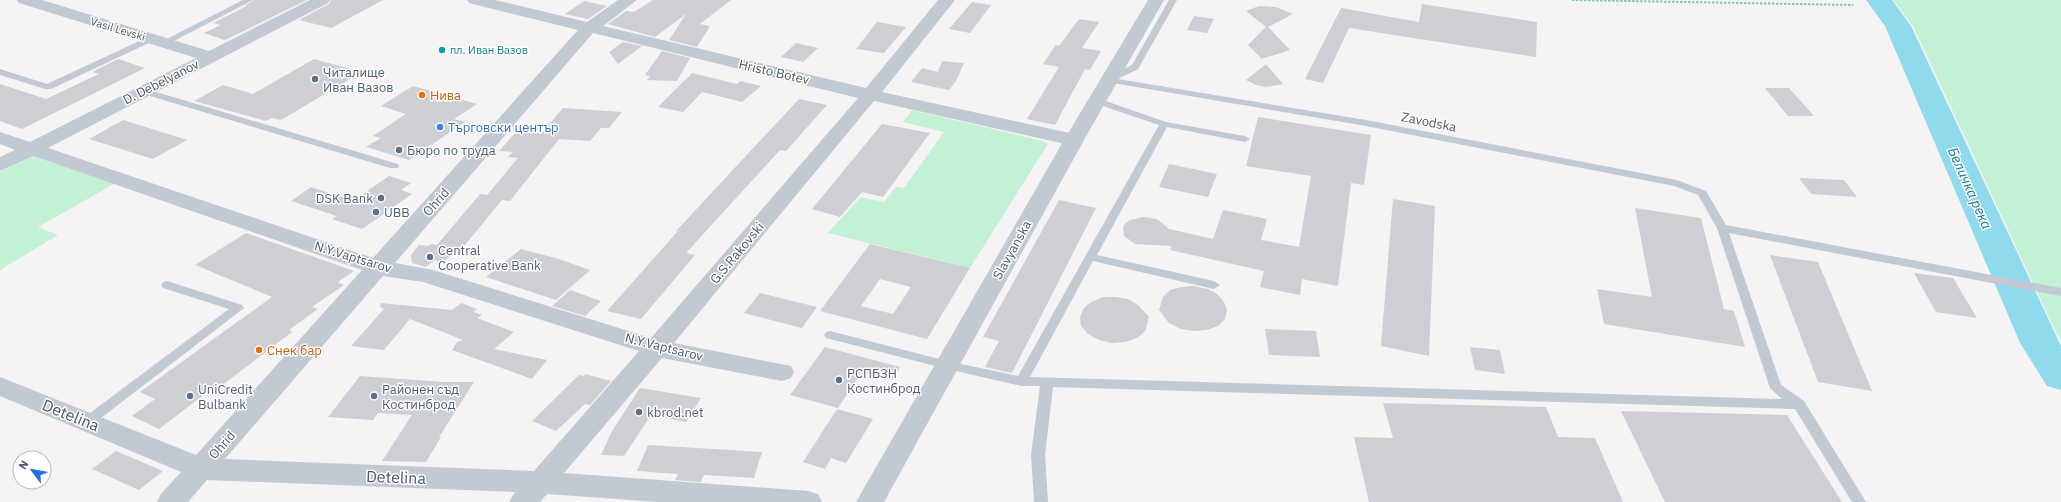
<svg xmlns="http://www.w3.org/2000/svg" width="2061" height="502" viewBox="0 0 2061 502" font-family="'IBM Plex Sans',sans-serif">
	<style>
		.green { fill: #c3f1d5 }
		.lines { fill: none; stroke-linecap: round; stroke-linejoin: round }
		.river { fill: #90daee; fill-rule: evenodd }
		.building { fill: #cdcfd5; fill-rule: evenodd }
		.path { stroke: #7ad0a6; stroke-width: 2; stroke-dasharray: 2.5 1.5; stroke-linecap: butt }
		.service { fill: #c1cad2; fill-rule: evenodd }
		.minor { fill: #c1cad2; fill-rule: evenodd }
		.tertiary { fill: #c1cad2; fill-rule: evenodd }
		.culture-dot { fill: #0f9aa8; stroke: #fff; stroke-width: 1.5 }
		.service-dot { fill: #5c6f8a; stroke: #fff; stroke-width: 1.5 }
		.food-dot { fill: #e8710a; stroke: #fff; stroke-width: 1.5 }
		.shop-dot { fill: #3f7fe0; stroke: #fff; stroke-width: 1.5 }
		.labels { text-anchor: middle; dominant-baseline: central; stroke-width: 3; stroke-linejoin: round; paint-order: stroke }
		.far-street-label { font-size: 11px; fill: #4a5661; stroke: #fff }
		.far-culture-label { font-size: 11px; fill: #0d838f; stroke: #fff; text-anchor: start }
		.service-label { font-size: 13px; fill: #4e5e75; stroke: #fff; text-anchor: start }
		.street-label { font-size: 13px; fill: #4a5661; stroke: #fff }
		.food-label { font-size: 13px; fill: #c56008; stroke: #fff; text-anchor: start }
		.shop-label { font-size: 13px; fill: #366cbe; stroke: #fff; text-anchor: start }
		.water-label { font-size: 14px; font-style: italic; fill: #0c7c9b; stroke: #fff }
		.near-street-label { font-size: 16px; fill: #4a5661; stroke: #fff }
	</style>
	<rect width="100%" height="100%" fill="#f5f3f3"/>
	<g class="green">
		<path d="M1893 0H2061V341L2053 326 1913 26Z"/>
		<path d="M912 110 1043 141 1048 144 970 268 828 233 861 197 884 202 896 187 904 188 944 132 903 122Z"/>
		<path d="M32 156 114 184 38 227 58 235 0 270V172Z"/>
	</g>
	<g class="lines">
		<path class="river" d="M1866 0H1892L1911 26 2061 346V390L2047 386 2020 343 1885 26Z"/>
	</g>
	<g class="building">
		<path d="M254 0H307L225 40 204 33 221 25 213 23 247 6H245Z"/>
		<path d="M331 0H383L331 28 299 20 329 4Z"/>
		<path d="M653 0H731L700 24 710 26 697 47 669 40 686 14 655 37 608 24 626 11 634 12Z"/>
		<path d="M584 1 607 6 588 19 565 14Z"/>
		<path d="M972 2 991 5 970 33 949 29Z"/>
		<path d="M1422 4 1537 22 1536 57 1349 28 1323 83 1305 79 1341 8 1419 22Z"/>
		<path d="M1259 6 1276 7 1293 14 1268 27 1290 50 1262 59 1248 45 1266 27 1246 11Z"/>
		<path d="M1194 16 1214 19 1207 33 1187 30Z"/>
		<path d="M1079 19 1099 22 1082 48 1101 51 1090 70 1085 69 1055 125 1027 119 1059 67 1043 64 1053 49 1056 45 1059 46Z"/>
		<path d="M877 22 906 27 884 53 856 49Z"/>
		<path d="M623 42 642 46 618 64 609 52Z"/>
		<path d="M796 43 818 48 803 62 781 57Z"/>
		<path d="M662 51 690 58 677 81 647 80 650 76 645 75Z"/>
		<path d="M118 59 145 68 22 129 0 121V84L46 99 99 74 92 72Z"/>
		<path d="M314 59 362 72 281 120 272 118 266 121 194 101 223 85 253 94Z"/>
		<path d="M942 61 964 63 956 81 949 90 911 82 922 68 938 72Z"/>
		<path d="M1266 64 1283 84 1266 87 1256 85 1246 80Z"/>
		<path d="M692 73 737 84 740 81 761 86 742 102 702 92 683 112 658 107Z"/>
		<path d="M413 86 477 104 454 119 465 122 409 160 366 147 381 138 373 136 406 114 381 106Z"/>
		<path d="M1765 88H1789L1814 116H1788Z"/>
		<path d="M799 99 827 105 786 151 780 150 686 253 695 255 641 319 607 311 678 231H676Z"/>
		<path d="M563 108 622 112 609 128H601L590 141 559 139 510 201 502 200 465 245 442 263 435 260 426 267 412 263 411 255 419 245 428 246 431 244 437 245 480 194 487 195 518 158 508 157 513 152 499 151 515 133H542Z"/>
		<path d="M1258 117 1371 135 1364 185 1351 183 1338 286 1302 279 1300 295 1260 287 1264 271 1170 250 1171 246 1135 244 1124 236 1123 227 1126 223 1130 220 1143 217 1157 219 1169 229 1213 239 1223 210 1267 219 1261 240 1299 247 1311 176 1246 166Z"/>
		<path d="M123 120 187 140 153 159 89 139Z"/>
		<path d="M882 124 930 133 883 197 862 192 840 217 812 209Z"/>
		<path d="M1169 164 1217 174 1208 197 1159 187Z"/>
		<path d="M389 176 411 183 401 190 412 194 362 229 332 219 337 216 291 201 311 187 353 201Z"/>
		<path d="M1799 178 1844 180 1857 197 1811 194Z"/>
		<path d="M1393 199 1435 206 1429 356 1381 346Z"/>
		<path d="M1059 200 1096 208 1012 373 985 367 999 341 983 337Z"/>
		<path d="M1635 208 1701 218 1724 309 1734 311 1745 347 1604 324 1597 289 1652 297Z"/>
		<path d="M246 233 354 271 338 282 344 285 312 307 318 309 289 330 292 332 221 386 218 384 159 429 132 416 155 399 140 392 272 297 195 265Z"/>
		<path d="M870 244 970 268 927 339 820 311ZM880 279 911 287 893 314 861 306Z"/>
		<path d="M521 249 559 259 590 270 556 300 486 277Z"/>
		<path d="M1770 255 1818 262 1872 391 1818 382Z"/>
		<path d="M1914 273 1953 278 1977 318 1936 312Z"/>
		<path d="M1193 286 1208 289 1217 294 1224 302 1227 310 1225 319 1218 326 1207 330 1194 331 1181 329 1169 323 1159 310 1163 297 1170 290 1181 287Z"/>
		<path d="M570 290 601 301 585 316 552 306Z"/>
		<path d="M760 293 817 307 802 328 744 313Z"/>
		<path d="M1103 297H1115L1128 299 1138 305 1149 317 1145 331 1137 338 1125 342 1112 343 1099 340 1088 334 1081 326 1080 317 1084 308 1091 302Z"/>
		<path d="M381 303 452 310 461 303 477 309 474 312 482 315 477 318 514 332 494 349 547 360 532 379 452 350 457 342 463 340 410 319 384 350 351 346 384 309 380 307Z"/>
		<path d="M1265 329 1316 331 1320 357 1269 355Z"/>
		<path d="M825 347 900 367 892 380 862 372 838 408 790 395Z"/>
		<path d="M1470 347 1500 350 1505 374 1475 370Z"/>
		<path d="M585 374 611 381 590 405 585 404 556 431 532 421 579 375 584 376Z"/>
		<path d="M360 376 444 382H474L439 437H441L426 462 382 461 412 415 378 413 373 420 328 417Z"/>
		<path d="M640 388 701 398 686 422 651 415 624 456 601 455 612 431Z"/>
		<path d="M1383 403 1546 407 1558 437 1595 438 1623 502H1369L1354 437 1393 438Z"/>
		<path d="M837 409 873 419 846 463 831 458 825 469 803 462Z"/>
		<path d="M1621 411 1787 415 1842 502H1665Z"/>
		<path d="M648 445 762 452 754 478 704 475 701 482 675 480 678 474 637 471Z"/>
		<path d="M116 451 163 471 139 490 92 469Z"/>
	</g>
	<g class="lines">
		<path class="path" d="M1572 0 1853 5"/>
		<g class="service">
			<path d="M243 0H253L166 45H160L159 43Z"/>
			<path d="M1169 0H1177L1138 69 1118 79 1366 120 1677 180 1706 191 1726 225 2061 288V296L1729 233 1781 385 1804 401 1866 502H1852L1795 409 1053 387 1045 455 1048 502H1034L1031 455 1040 386H1021L947 369 830 339 826 338 824 335 826 332 830 331 947 361 1018 376 1159 125 1094 103V99L1097 98 1166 122 1245 136 1250 139 1245 142 1167 127 1097 255 1214 281 1220 285 1214 289 1093 261 1030 377 1782 399 1770 388 1717 228 1698 195 1674 186 1366 126 1107 82V77L1132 65Z"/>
			<path d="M150 36 154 39 153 41 51 89H45L0 75V69L47 84Z"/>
			<path d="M143 88 398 164 399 166 398 168H390L140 93 138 91Z"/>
			<path d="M167 281 242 305 244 308 92 425 87 427 82 425 80 422 82 419 229 309 163 288 161 285 163 282Z"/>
		</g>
		<path class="minor" d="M17 0H42L209 51 310 0H330L328 3 48 148 373 258 578 30 469 3 467 0H495L587 22 618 0H637L603 26 866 88 938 0H955L882 92 1074 134 1081 136 1084 140 1081 144 1074 146 874 101 674 343 791 366 794 372 791 378 782 381 662 358 564 473 808 491 818 494 822 502H658L547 494 540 502H509L515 492 207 480 188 502H157L161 494 181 472 0 396V377L196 455 362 270 33 156 0 171V157L15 150 0 144V132L30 142 196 58 19 3ZM593 33 858 98 651 338 433 270 395 263ZM383 276 423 282 639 351 534 471 225 459Z"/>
		<path class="tertiary" d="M1148 0H1164L1084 140 884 502H856L1064 140Z"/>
	</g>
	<circle class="culture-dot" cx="442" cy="50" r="4"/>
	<g class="service-dot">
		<circle cx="315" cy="79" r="4"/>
		<circle cx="399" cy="150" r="4"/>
		<circle cx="381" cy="198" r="4"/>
		<circle cx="376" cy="212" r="4"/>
		<circle cx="430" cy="257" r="4"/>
		<circle cx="839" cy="380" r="4"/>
		<circle cx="190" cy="396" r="4"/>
		<circle cx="374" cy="396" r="4"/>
		<circle cx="639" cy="412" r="4"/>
	</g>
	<g class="food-dot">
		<circle cx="422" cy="95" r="4"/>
		<circle cx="259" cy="350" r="4"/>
	</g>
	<circle class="shop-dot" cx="440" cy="127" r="4"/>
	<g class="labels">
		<g class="far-street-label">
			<text transform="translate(118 29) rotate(17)">Vasil Levski</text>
		</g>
		<g class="far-culture-label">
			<text x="450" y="50">пл. Иван Вазов</text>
		</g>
		<g class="service-label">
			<text x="323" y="72">Читалище<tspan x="323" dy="15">Иван Вазов</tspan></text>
			<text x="407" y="150">Бюро по труда</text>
			<text x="373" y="198" text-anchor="end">DSK Bank</text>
			<text x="384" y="212">UBB</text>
			<text x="438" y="250">Central<tspan x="438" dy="15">Cooperative Bank</tspan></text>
			<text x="847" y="373">РСПБЗН<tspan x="847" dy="15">Костинброд</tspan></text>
			<text x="198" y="389">UniCredit<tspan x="198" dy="15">Bulbank</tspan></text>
			<text x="382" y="389">Районен съд<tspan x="382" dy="15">Костинброд</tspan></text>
			<text x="647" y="412">kbrod.net</text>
		</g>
		<g class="street-label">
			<text transform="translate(774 72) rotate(13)">Hristo Botev</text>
			<text transform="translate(161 82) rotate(-27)">D. Debelyanov</text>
			<text transform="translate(1429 122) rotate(11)">Zavodska</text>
			<text transform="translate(436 202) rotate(-49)">Ohrid</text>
			<text transform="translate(1012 250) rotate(-61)">Slavyanska</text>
			<text transform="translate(737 253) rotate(-50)">G.S.Rakovski</text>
			<text transform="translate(353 257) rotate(17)">N.Y.Vaptsarov</text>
			<text transform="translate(664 347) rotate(14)">N.Y.Vaptsarov</text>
			<text transform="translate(222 445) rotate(-49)">Ohrid</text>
		</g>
		<g class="food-label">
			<text x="430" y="95">Нива</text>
			<text x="267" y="350">Снек бар</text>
		</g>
		<g class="shop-label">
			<text x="448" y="127">Търговски център</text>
		</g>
		<g class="water-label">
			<text transform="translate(1970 188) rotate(66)">Беличка река</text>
		</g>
		<g class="near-street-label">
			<text transform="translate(71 415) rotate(22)">Detelina</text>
			<text transform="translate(396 477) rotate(2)">Detelina</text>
		</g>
	</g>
	<g transform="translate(32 470) rotate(302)"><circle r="19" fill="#ffffff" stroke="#b7bbc0"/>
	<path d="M0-3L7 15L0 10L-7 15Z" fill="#1a73e8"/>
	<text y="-6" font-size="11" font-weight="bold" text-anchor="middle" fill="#4a5661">N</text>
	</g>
</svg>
